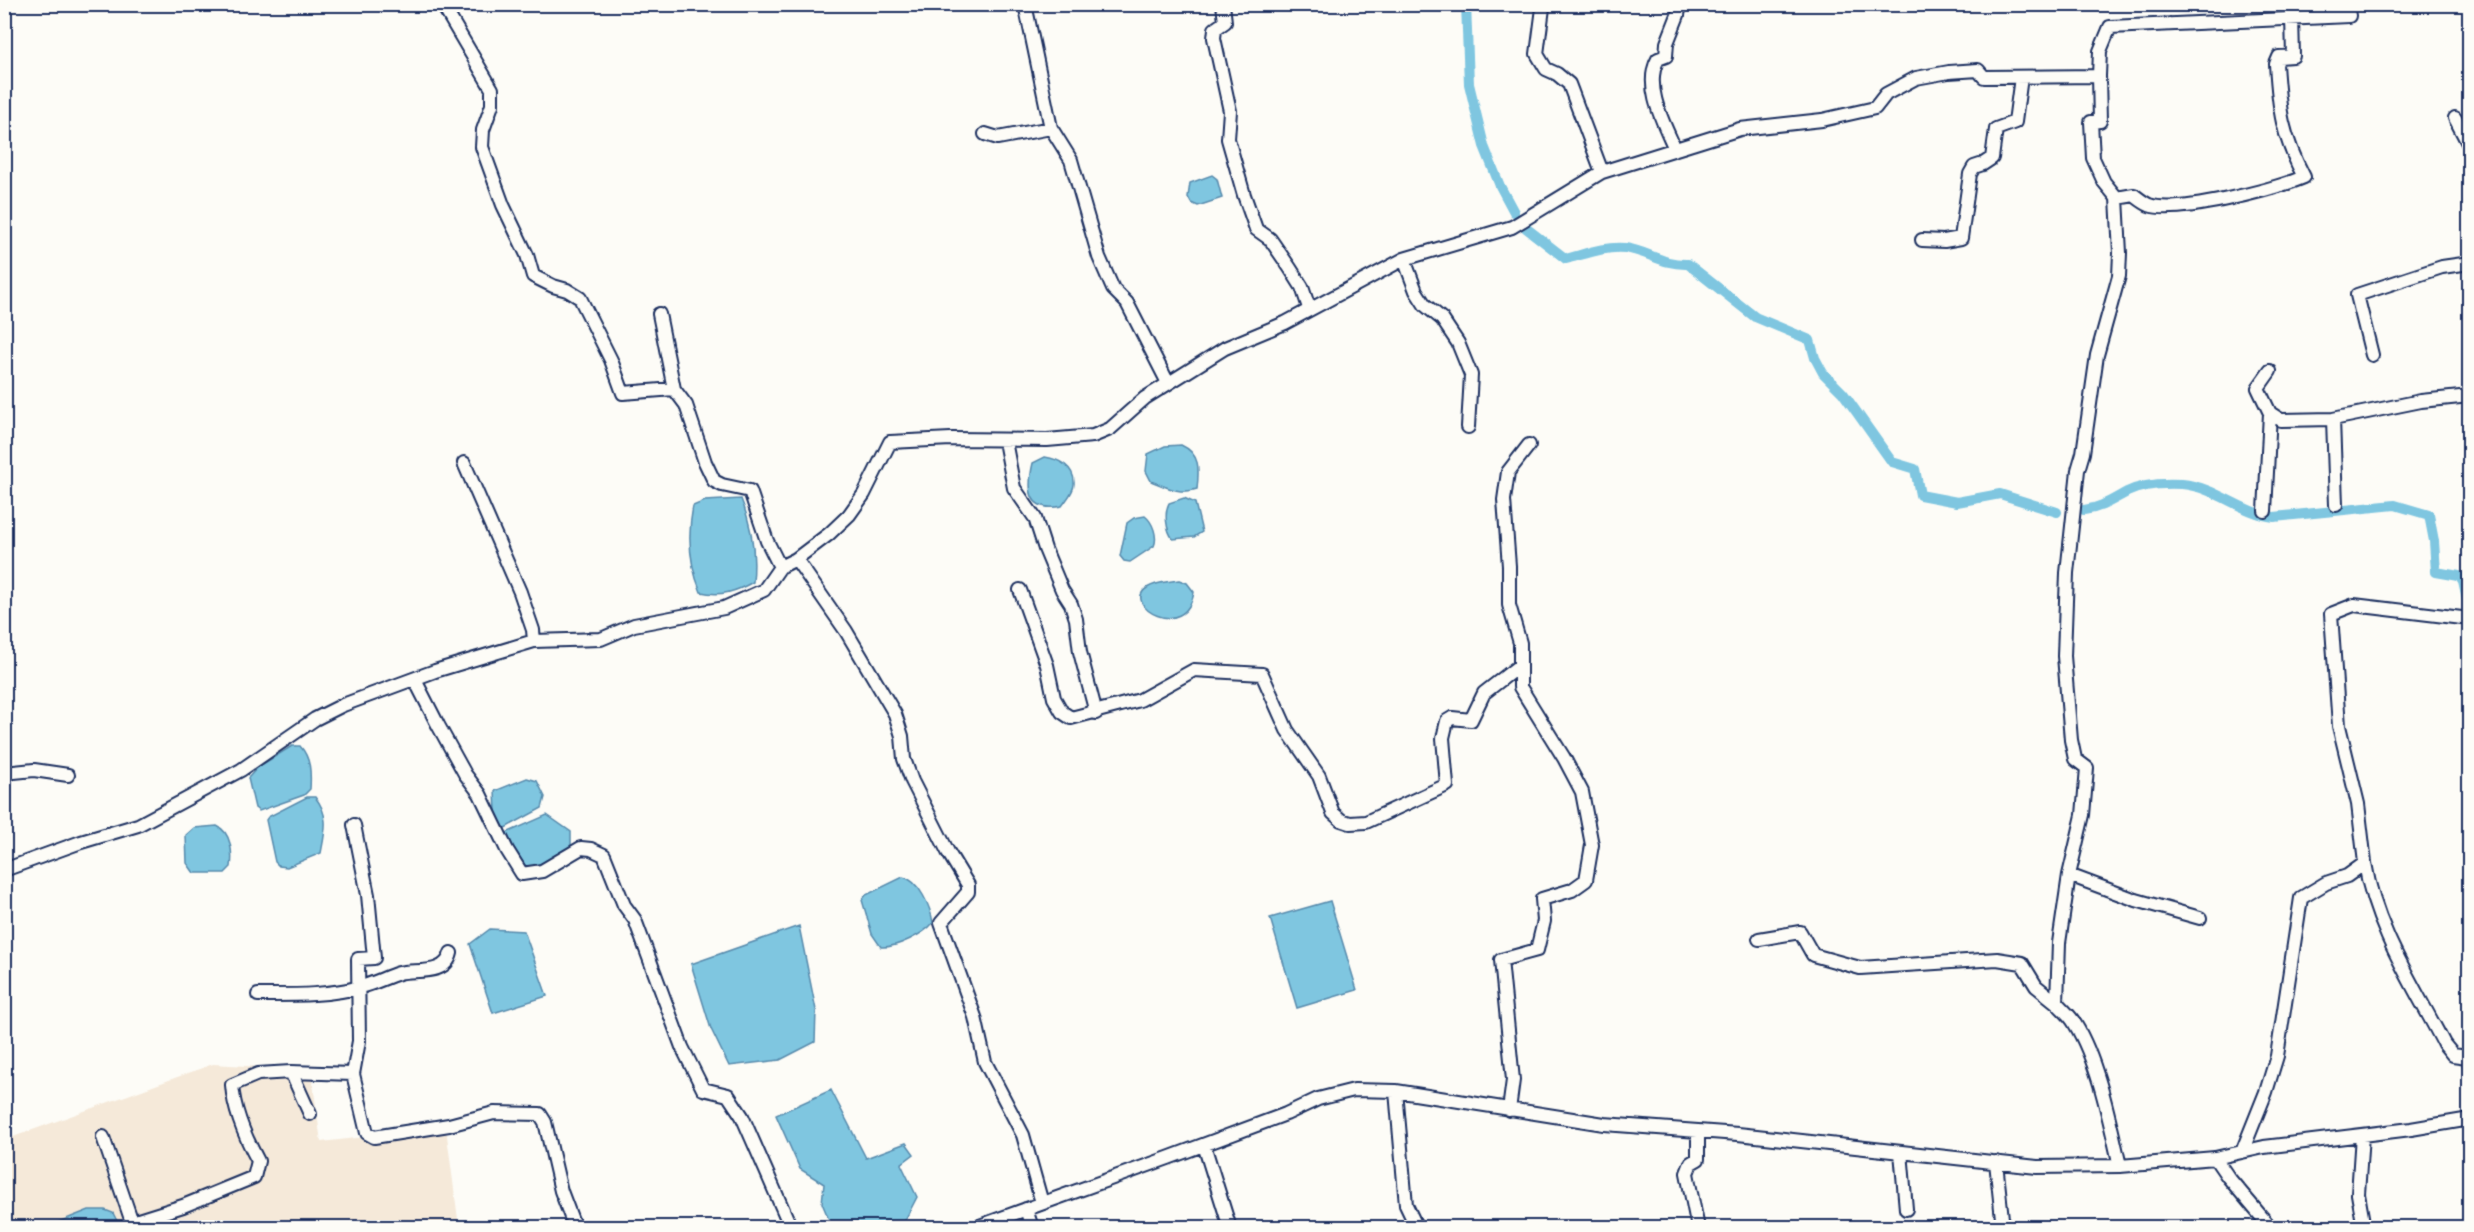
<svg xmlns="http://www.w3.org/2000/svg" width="2474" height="1232" viewBox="0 0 2474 1232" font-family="'Playpen Sans',sans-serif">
<rect width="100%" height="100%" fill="#fdfcf7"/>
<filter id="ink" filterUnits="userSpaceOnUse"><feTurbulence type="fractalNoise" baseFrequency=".0167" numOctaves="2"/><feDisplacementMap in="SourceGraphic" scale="12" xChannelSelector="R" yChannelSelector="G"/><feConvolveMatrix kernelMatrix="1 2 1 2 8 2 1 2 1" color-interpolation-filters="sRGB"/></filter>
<g filter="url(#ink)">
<path fill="#f5e9d9" d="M213,1064L311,1070L321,1142L446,1128L459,1227L5,1228V1140Z"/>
<path fill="#7fc6e0" stroke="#578aac" stroke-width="1.5" d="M1212,175L1217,179L1222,198L1198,206L1191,203L1188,197L1190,183Z
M1181,445C1201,454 1199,470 1197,489C1181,495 1166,487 1151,481L1146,471L1148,454L1165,446Z
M1045,457C1059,459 1075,467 1074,484C1074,492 1066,500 1062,506C1027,513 1027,489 1033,463Z
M1184,498L1195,503L1202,532L1194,537L1173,539C1166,530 1164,513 1169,503Z
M741,499C752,526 756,552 753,582C737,591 721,597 701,592C689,564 687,537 693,506L705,501Z
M1145,516C1153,522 1158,537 1154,546L1130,562L1124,561L1120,556L1127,523L1134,518Z
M1179,580L1187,583L1194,592C1185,643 1121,605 1147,588C1156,582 1169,582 1179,580Z
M292,746H300C311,758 311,773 310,789L304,795L259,811L255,808L248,778L258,767Z
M527,778L537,781L545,797L542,808L505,828C494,818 496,805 495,791Z
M307,797H315C330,815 325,832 321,853L287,867L279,866L275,862L266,820L268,817Z
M547,815L571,832V849L550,864L526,867L504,834Z
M217,826C231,832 233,853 231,867L225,873H194L187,863L186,835L194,828Z
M903,877C919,880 931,908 933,923C924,934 896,948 881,947L872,934L862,900L866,895Z
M1330,901L1357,990L1297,1008L1270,918Z
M799,926L816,1010L815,1042L780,1060L729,1066L711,1029L691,964Z
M490,929L524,931L547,996L493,1013L470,944Z
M831,1090L866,1158L906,1143L914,1154L901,1164L917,1197L903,1224L895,1227H832L822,1203L824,1184L800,1169L776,1115Z
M89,1210H105L113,1213L120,1227H46Z"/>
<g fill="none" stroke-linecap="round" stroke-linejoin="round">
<path stroke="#7fc6e0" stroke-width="10" d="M1466,4L1469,84L1484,146L1500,186L1514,212
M1526,228L1566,259C1585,254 1605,246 1625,248C1648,251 1661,265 1688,264L1755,317L1810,340L1815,358L1823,373L1843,393L1892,462L1915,469L1920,495L1957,502L2000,494L2057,512
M2084,510C2101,508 2112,500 2127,492C2143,484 2164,483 2182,484C2216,487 2241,513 2274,517L2395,505L2429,515L2434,541L2436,572L2459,576L2463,582L2470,613"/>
<defs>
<path id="minor" d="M442,4L492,89V105L483,130L482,147L503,205L527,255L533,276L553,286L567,290L580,298L611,360L623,393L674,389
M1025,4L1051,128
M1223,4L1225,22L1215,29L1214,38L1230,111L1228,139L1244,195L1256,229L1270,239L1290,268L1302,287L1309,308
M1541,4L1543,8L1537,54L1546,69L1557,74L1569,84L1602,172
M2099,76L2100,121L2091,122L2093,158L2104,182L2117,198L2120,253L2119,276L2097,355L2083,453L2078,470L2067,573L2064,656L2071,740L2075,759L2087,768L2083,815L2069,875L2059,943L2057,1003C2063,1010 2071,1016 2075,1024C2098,1061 2110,1123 2120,1166
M2455,118L2470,147
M985,134L998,138L1051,128L1071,160L1099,257L1113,289L1127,303L1168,383
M1675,149C1664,124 1643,86 1658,59L1666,56L1667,43L1678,15L1680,4
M2117,198L2134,195C2138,198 2144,203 2149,205C2177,215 2275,189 2304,177C2282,135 2279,110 2276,64L2279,57L2293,56L2292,17
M1922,240L1944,241L1961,238L1970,174L1974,167L1983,164L1992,158L1996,129L2015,122L2021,77
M1404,259L1416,291L1425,305L1442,319L1458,343L1471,375L1468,427
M659,314L674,389L686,405L705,462L714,481L722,485L750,491L767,541L780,567
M2372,355L2357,295L2442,267L2470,263
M2270,371L2258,388L2270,413L2281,420L2333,419L2421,401L2470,396
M2333,419L2336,505
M1005,441L1014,488L1035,518L1045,549L1062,590L1071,604L1076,619L1080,652L1096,713
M2265,511L2270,413
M796,559L846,631L895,714L902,736L904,759L912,781L948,852L968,885V892L941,923L975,1017L985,1062L1023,1135L1042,1203
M1020,590L1047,665L1054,698L1062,712L1071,718L1140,700L1194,670L1262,674L1287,730L1319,776L1333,813L1341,820L1350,823L1366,822L1447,785L1443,738L1447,721L1452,718L1471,720L1484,693L1520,665
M534,641L601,639L634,625L724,608L764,590L780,567L796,559L829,534L849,515L864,494L890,442L951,439L1047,440L1093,436L1110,429L1145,398L1225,348L1285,323L1404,259L1512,227L1602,172L1740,129L1822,120L1875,108L1886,94L1916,78L1949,72L1978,70L1984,77L2099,76L2100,51L2110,27L2349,16L2347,4
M415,680L438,725L465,774L480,794L507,850L522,874L542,871L581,848L591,849L604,855L624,905L635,920L682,1047L703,1089L728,1095L742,1116L791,1228
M4,773L34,770L68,775
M354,825L368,895L374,958L358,959L359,1041L353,1074L367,1133L374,1137L449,1125L494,1113L540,1114L545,1122L561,1191L575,1228
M2365,863C2375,928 2414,986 2444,1044L2453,1055L2467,1057L2470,1064
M4,870L81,842L138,825L241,770L315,719L343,705L435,671L534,641L533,630L520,592L464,463
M2069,875L2136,900L2200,918
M1759,939L1800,932L1813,955L1860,968L1997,959L2022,963L2036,986L2057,1003
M258,995C291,995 328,996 360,987C373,984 386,977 399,973C415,969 446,976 451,953
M291,1072L353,1074
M1396,1091L1406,1205L1417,1228
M1509,1110L1513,1080L1501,960L1537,950L1544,921L1542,899L1572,890L1586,880L1592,845L1582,792L1564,758L1520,687V643L1509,605V566L1504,500L1508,472L1529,445
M1698,1131V1159L1691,1163L1687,1173L1698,1228
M2362,1135L2358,1194L2364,1228
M103,1137L134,1228
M1204,1145L1230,1228
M1901,1152L1906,1209
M2242,1152L2266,1092L2277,1056L2301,898L2326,883L2347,876L2365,863L2358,804L2339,726L2331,614L2354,605L2470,619
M2215,1158L2228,1177L2271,1228
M1996,1162L2003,1228
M1026,1209L1032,1228
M132,1222L183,1206L254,1177L258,1161C245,1137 234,1112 232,1085L258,1074L291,1072L310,1114
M974,1228L1168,1158L1286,1114L1318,1099L1354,1090L1396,1091L1604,1124L1738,1134L2037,1167L2120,1166L2215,1158L2264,1147L2411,1129L2470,1119"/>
</defs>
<use href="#minor" stroke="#1b2f5e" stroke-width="16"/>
<use href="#minor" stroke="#fdfcf7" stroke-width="12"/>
</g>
</g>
<rect width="2474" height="1232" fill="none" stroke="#fdfcf7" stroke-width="24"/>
<rect x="12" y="12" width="2450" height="1208" fill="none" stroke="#1b2f5e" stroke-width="2" filter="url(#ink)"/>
</svg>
